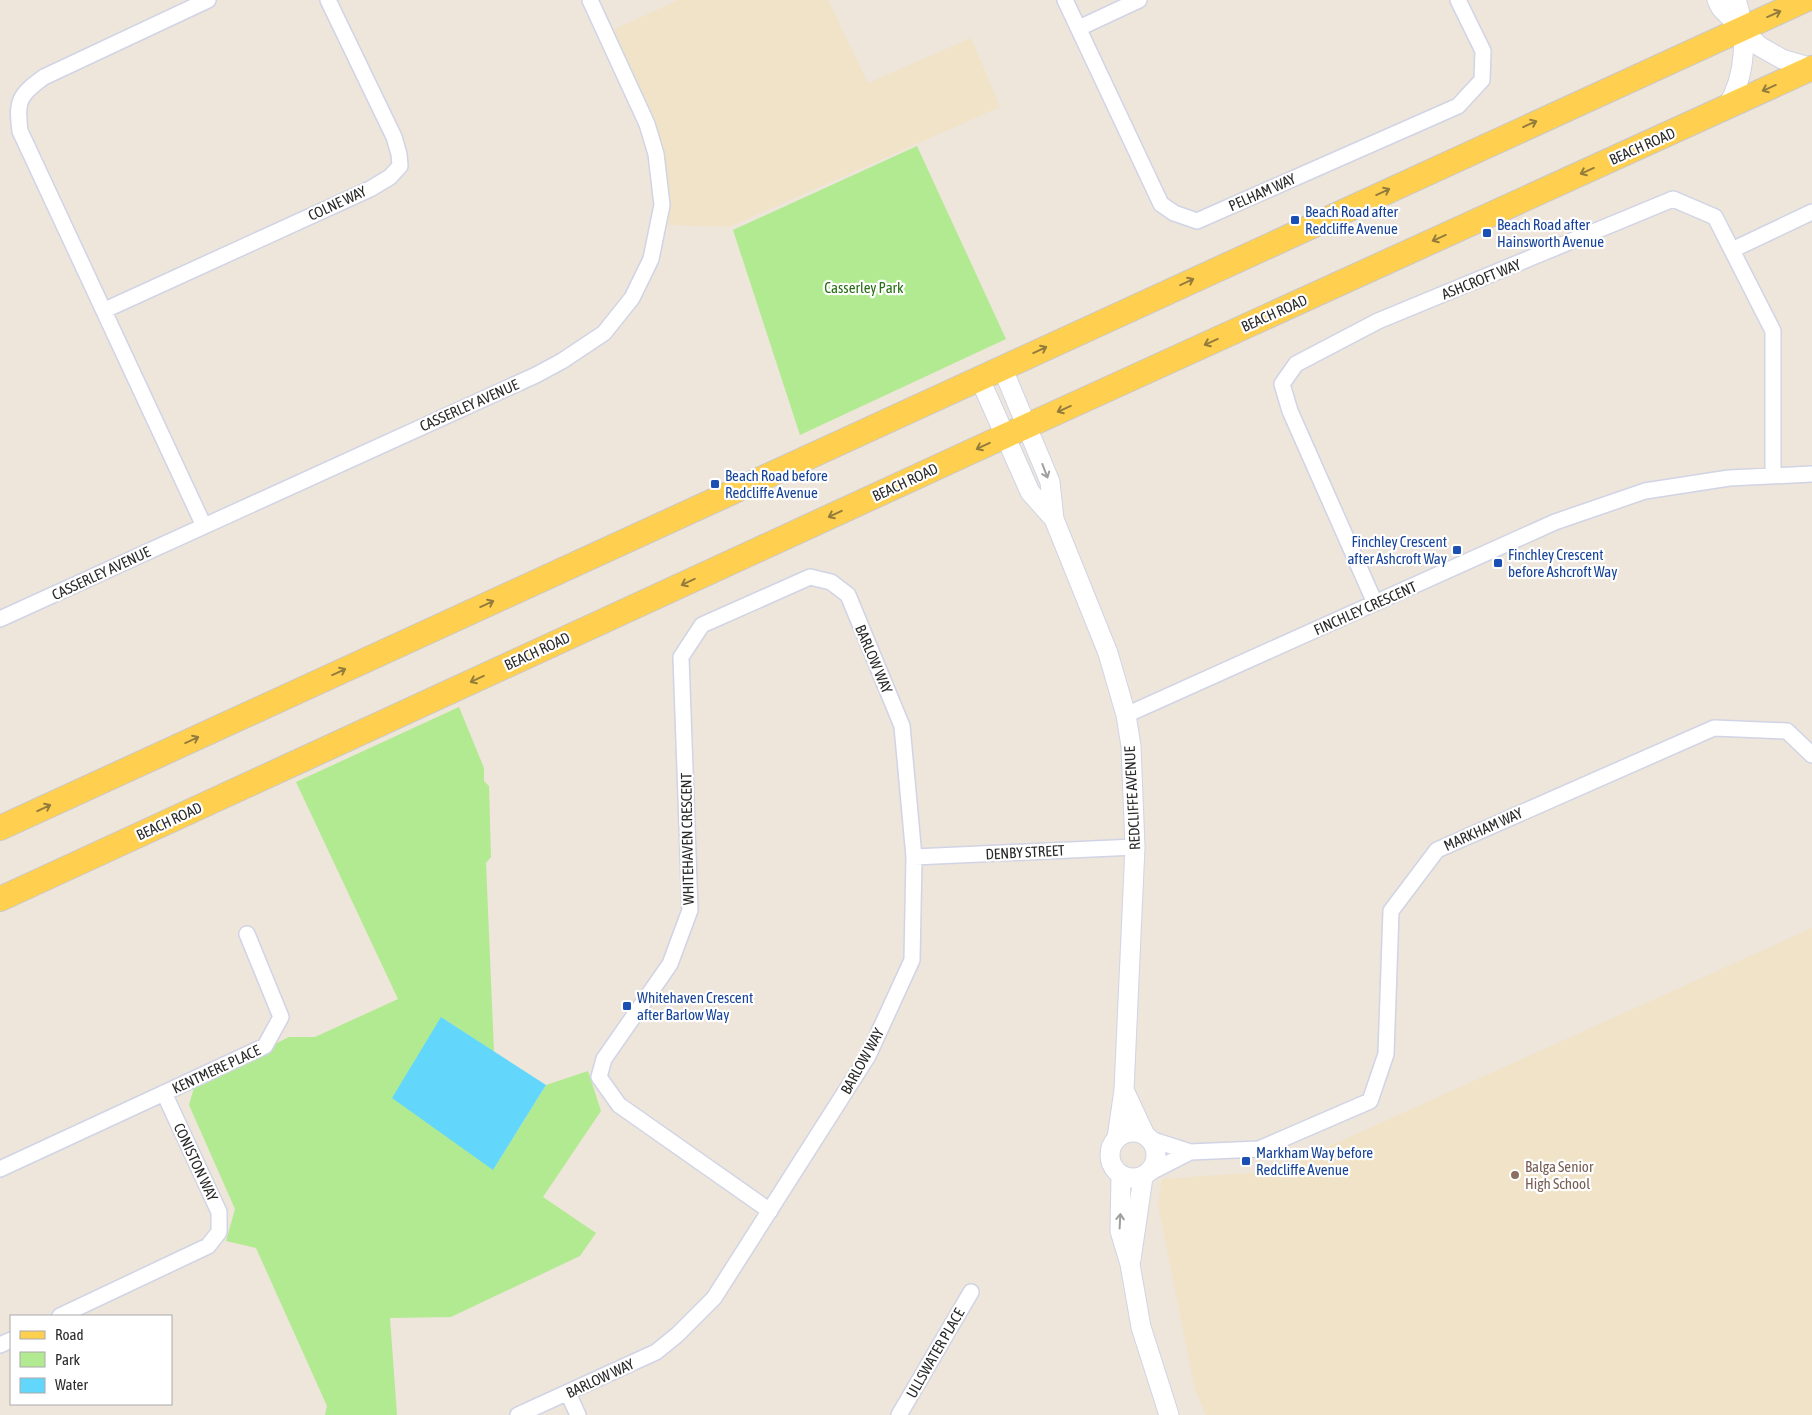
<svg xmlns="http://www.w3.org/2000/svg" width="1812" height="1415" viewBox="0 0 1812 1415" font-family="'Asap Condensed',sans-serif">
<rect width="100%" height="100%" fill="#eee5db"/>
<path fill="#f1e3c8" d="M678,0H828L868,83L971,38L1000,107L729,227L668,225L669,204L611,31Z
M1812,928V1415H1206L1195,1390L1158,1206L1162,1179L1274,1171Z"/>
<path fill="#b2ea91" d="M917,146L1006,339L800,435L733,230Z
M459,707L484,768V781L489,786L491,857L486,863L494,1052L441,1017L493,1170L546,1085L588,1071L601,1111L543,1197L596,1233L580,1256L451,1317L390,1318L397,1415H325L327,1406L256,1248L226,1241L235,1209L189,1105L195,1084L289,1037H315L398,999L296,782Z"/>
<path fill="#63d7fb" d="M441,1017L546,1085L493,1170L392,1098Z"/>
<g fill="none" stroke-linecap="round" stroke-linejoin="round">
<defs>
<path id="minor" d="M1065,0L1161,204L1174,213L1197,221L1458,106L1482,80L1483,51L1458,0
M1079,28L1139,0
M1732,250L1812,212
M105,310L370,189L390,177L400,166L399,154L394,137L328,0
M204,526L20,131C16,101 19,95 44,77L208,0
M1375,603L1290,411L1282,384L1296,364L1378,321L1673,199L1715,217L1773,331V476
M0,619L536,375L562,361L604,333L632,298L651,259L662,205L656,154L647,124L590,0
M1126,715L1555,522L1645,491L1729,478L1812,474
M914,857L1135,847
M164,1093L265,1046L281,1017L247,934
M1150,1139L1190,1152L1259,1149L1370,1101L1386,1054L1391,911L1437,850L1714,728L1787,731L1812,755
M0,1169L164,1093L219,1212V1232L208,1246L60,1316
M1149,1173L1190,1152
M0,1345L11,1340
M568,1393L578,1415
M518,1415L656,1352L677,1335L714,1298L868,1056L912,960L914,857L902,726L848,595L831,582L810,577L702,625L681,657L690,910L670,964L604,1059L599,1077L619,1105L770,1211
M899,1415L971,1292"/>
<path id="tertiary" d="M1717,0L1721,8L1759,46L1782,59L1812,68
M1727,107C1746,76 1748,34 1736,0
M1002,367L1050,482L1054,519L1108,653L1126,715L1131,746L1135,847L1124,1090L1117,1138
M979,377L1030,492L1054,519
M1124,1090L1145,1135
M1110 1155a23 23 0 1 1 46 0a23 23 0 1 1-46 0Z
M1121,1176L1120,1231L1130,1264L1141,1327L1169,1415
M1131,1260L1143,1177"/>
<path id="primary" d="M0,828L1805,0
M0,899L1005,436L1812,68"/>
</defs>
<use href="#minor" stroke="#d0d4e5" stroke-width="18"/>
<use href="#tertiary" stroke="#d0d4e5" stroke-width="21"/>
<use href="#primary" stroke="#c8c8c8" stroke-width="26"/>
<use href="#minor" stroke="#fff" stroke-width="15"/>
<use href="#tertiary" stroke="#fff" stroke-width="19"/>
<use href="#primary" stroke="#ffd04f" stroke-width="24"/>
</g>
<defs><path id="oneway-shaft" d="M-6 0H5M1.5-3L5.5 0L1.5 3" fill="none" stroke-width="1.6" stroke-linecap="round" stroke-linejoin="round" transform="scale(1.25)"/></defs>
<g stroke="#947d3c">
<use href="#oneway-shaft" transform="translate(1774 14) rotate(-24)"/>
<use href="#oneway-shaft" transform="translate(1769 88) rotate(156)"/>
<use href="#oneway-shaft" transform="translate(1530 124) rotate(-24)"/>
<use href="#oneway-shaft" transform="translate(1587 171) rotate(156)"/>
<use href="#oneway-shaft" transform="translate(1383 192) rotate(-25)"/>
<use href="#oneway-shaft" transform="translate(1439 238) rotate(156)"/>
<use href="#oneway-shaft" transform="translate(1187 282) rotate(-25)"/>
<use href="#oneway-shaft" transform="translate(1211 342) rotate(156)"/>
<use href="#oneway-shaft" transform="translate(1040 350) rotate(-25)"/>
<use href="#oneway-shaft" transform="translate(1064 409) rotate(156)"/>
<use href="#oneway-shaft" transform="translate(983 446) rotate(155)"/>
<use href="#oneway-shaft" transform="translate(835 514) rotate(155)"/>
<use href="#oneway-shaft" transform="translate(688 582) rotate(155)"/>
<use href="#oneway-shaft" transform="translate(487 604) rotate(-25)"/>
<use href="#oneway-shaft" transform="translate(339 672) rotate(-25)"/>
<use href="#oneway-shaft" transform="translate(477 679) rotate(155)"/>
<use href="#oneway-shaft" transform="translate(192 740) rotate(-25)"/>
<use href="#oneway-shaft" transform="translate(44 808) rotate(-25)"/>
</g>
<g stroke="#9f9f9f">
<use href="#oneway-shaft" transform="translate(1045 471) rotate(69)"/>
<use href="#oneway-shaft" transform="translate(1120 1221) rotate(-87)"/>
</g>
<g fill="#1a4fb4" stroke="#fff" stroke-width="2">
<rect x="1290" y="215" width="10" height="10" rx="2.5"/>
<rect x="1482" y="228" width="10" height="10" rx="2.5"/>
<rect x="710" y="479" width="10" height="10" rx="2.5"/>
<rect x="1452" y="545" width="10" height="10" rx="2.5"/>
<rect x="1493" y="558" width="10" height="10" rx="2.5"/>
<rect x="622" y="1001" width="10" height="10" rx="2.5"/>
<rect x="1241" y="1156" width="10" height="10" rx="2.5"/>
</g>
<circle fill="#8d6e63" stroke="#fff" stroke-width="2" cx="1515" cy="1175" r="5"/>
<g text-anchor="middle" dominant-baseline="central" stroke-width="4.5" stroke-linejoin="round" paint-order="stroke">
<g font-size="15" fill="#2a2a2a" stroke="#fff">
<text transform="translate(1642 146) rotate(-24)">BEACH ROAD</text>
<text transform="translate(1262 192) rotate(-24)">PELHAM WAY</text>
<text transform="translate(337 203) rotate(-25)">COLNE WAY</text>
<text transform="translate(1481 279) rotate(-22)">ASHCROFT WAY</text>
<text transform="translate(1274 313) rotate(-24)">BEACH ROAD</text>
<text transform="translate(469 405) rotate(-24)">CASSERLEY AVENUE</text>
<text transform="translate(905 482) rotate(-25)">BEACH ROAD</text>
<text transform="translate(101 573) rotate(-25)">CASSERLEY AVENUE</text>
<text transform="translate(1365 608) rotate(-24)">FINCHLEY CRESCENT</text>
<text transform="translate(537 651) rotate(-25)">BEACH ROAD</text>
<text transform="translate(874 659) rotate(67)">BARLOW WAY</text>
<text transform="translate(1132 798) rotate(-93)">REDCLIFFE AVENUE</text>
<text transform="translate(169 821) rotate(-25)">BEACH ROAD</text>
<text transform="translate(1483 829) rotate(-24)">MARKHAM WAY</text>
<text transform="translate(687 839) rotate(-91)">WHITEHAVEN CRESCENT</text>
<text transform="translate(1025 852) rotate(-3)">DENBY STREET</text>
<text transform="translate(862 1061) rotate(-61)">BARLOW WAY</text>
<text transform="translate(216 1069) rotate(-25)">KENTMERE PLACE</text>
<text transform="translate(196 1162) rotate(65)">CONISTON WAY</text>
<text transform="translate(935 1353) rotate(-60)">ULLSWATER PLACE</text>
<text transform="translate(600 1378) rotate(-25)">BARLOW WAY</text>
</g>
<g font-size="15" fill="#164399" stroke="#fff" text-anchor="start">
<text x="1305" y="211">Beach Road after<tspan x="1305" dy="17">Redcliffe Avenue</tspan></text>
<text x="1497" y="224">Beach Road after<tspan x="1497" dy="17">Hainsworth Avenue</tspan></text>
<text x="725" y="475">Beach Road before<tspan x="725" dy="17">Redcliffe Avenue</tspan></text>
<text x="1447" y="541" text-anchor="end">Finchley Crescent<tspan x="1447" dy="17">after Ashcroft Way</tspan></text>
<text x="1508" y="554">Finchley Crescent<tspan x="1508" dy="17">before Ashcroft Way</tspan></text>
<text x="637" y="997">Whitehaven Crescent<tspan x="637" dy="17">after Barlow Way</tspan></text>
<text x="1256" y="1152">Markham Way before<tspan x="1256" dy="17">Redcliffe Avenue</tspan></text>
</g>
<g font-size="15" fill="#296f13" stroke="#fff">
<text x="864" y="287">Casserley Park</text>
</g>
<g font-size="15" fill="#785e54" stroke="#fff" text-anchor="start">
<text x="1525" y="1166">Balga Senior<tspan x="1525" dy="17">High School</tspan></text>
</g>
</g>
<rect x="10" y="1315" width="162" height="90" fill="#ffffff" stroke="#aaaaaa"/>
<rect x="20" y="1331" width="25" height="8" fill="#ffd04f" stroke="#aaaaaa"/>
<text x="55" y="1340" font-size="15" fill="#2a2a2a">Road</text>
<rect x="20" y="1352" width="25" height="15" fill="#b2ea91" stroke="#aaaaaa"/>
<text x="55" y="1365" font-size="15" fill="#2a2a2a">Park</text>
<rect x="20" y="1378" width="25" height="15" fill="#63d7fb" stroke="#aaaaaa"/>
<text x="55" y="1390" font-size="15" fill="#2a2a2a">Water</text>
</svg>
